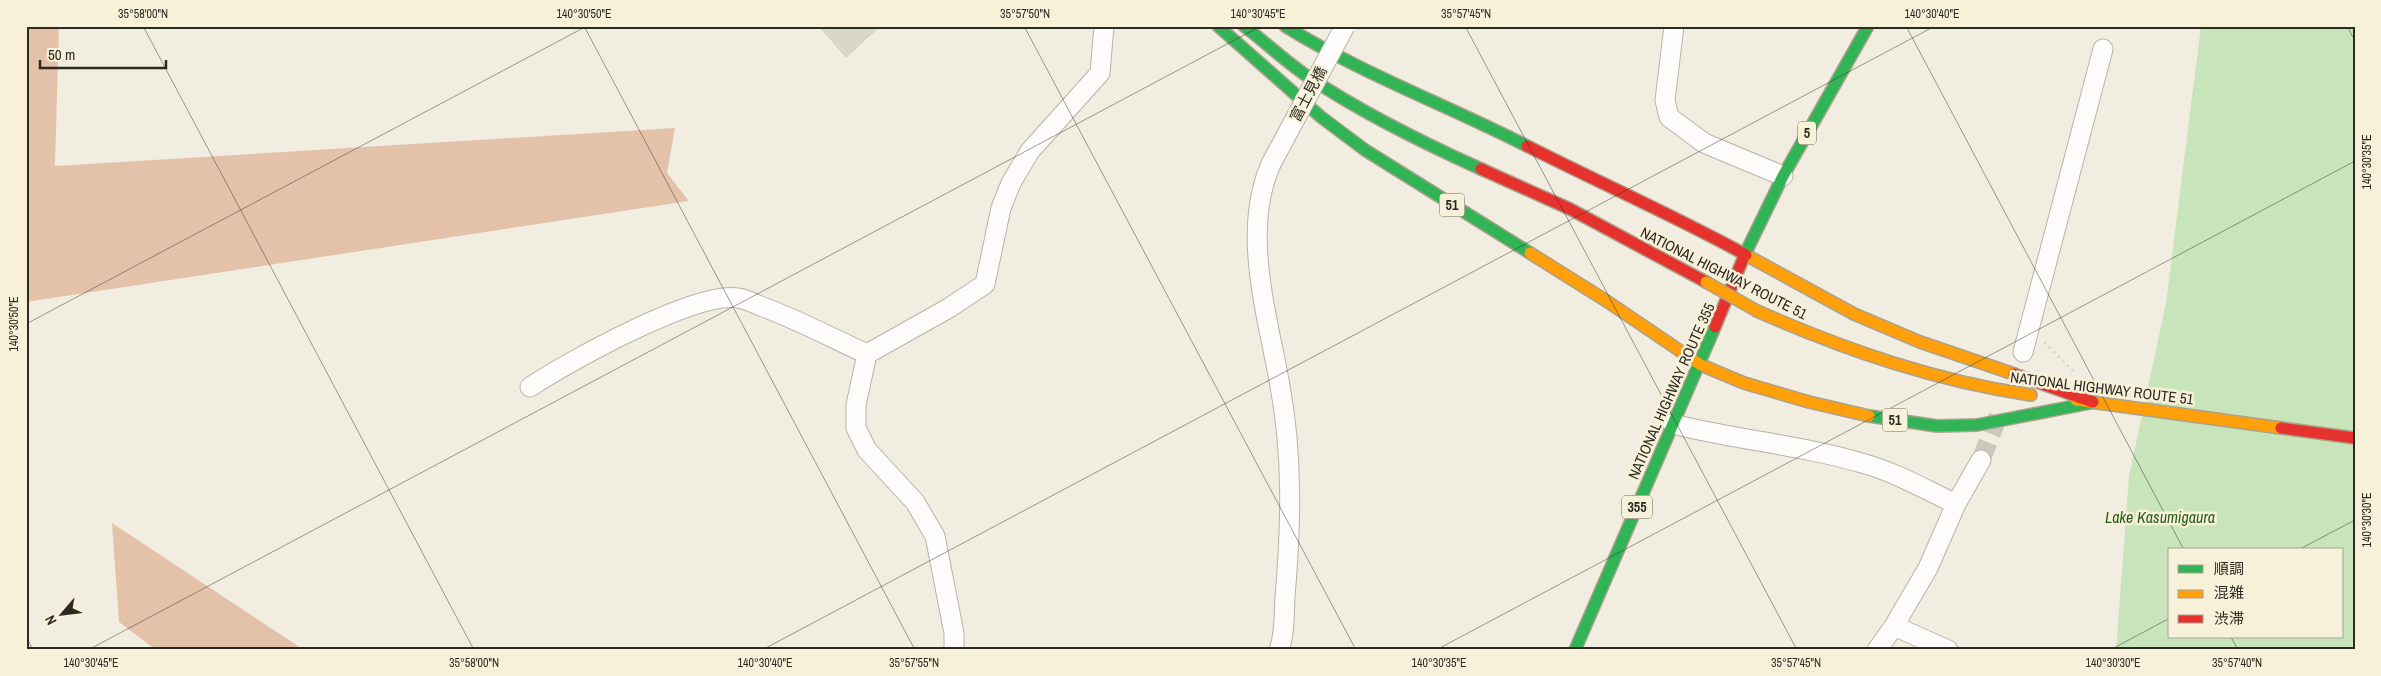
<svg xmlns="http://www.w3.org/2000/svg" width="2381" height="676" viewBox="0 0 2381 676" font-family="'Archivo Narrow','Noto Sans JP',sans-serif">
<rect width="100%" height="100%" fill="#f1eee1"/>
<path fill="#e4c2aa" d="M26,26H59L55,166L675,128L667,173L689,201L26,302Z
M112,523L304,650H156L119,622Z"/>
<path fill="#c8e4bb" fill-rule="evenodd" d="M2201,26H2355V650H2116L2129,476L2166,303ZM2170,550H2342V637H2170Z"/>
<path fill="#d8d8c7" stroke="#cecec3" d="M819,26H880L846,57Z"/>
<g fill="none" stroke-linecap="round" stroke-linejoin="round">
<path stroke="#cac7bb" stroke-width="19" stroke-dasharray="19 9" stroke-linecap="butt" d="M1981,460L1999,414"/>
<defs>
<path id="street" d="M1674,26L1665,100L1669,117L1704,143L1783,176
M1272,162C1240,230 1268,316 1280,386C1293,456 1291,527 1285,597C1284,614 1285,634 1279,650
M2023,352L2103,49
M530,387C568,362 695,291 738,298C746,299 755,304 763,307C798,320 832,338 867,354
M1673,424C1736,440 1802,445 1865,464C1897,473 1926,490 1956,504
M1894,626L1928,568L1956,504L1981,460
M954,650V633L935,536L915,502L867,450L856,428V405L867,354L949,308L985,284L1001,208L1011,183L1030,151L1100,73L1104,26
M1877,650L1894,626L1948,650"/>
<path id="fast" d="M1218,26L1321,117L1365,150L1530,253
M1244,26C1265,42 1285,61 1307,76C1362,113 1421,142 1481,169
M1285,26C1362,74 1447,105 1527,146
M1745,254L1783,176L1868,26
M1869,416L1937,426L1977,425L2095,402
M1575,650L1715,327"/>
<path id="slow" d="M1530,253L1605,300L1701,365L1744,383L1809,402L1869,416
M1746,255L1854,314L1920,342L2014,374
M1757,311C1846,350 1935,381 2031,395
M2076,400L2281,428"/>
<path id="jam" d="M1527,146C1600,183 1675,216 1746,255
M1481,169L1570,209L1706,282
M1715,327L1745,254
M2014,374L2093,402
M2281,428L2355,438"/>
</defs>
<use href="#street" stroke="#b6b4a9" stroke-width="21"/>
<use href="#fast" stroke="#aca18c" stroke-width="14"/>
<use href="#slow" stroke="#aca18c" stroke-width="14"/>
<use href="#jam" stroke="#aca18c" stroke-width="14"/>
<path stroke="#d9d8d4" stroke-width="3" stroke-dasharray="2.5 4" stroke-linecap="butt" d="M2044,342L2075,373"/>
<use href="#street" stroke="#fdfcfa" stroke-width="19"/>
<use href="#fast" stroke="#30b455" stroke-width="11"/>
<use href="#slow" stroke="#ff9f0a" stroke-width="11"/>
<use href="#jam" stroke="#e5322d" stroke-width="11"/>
<defs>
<path id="street-bridge" d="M1272,162L1345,26"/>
<path id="slow-bridge" d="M1706,282L1757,311"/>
</defs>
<use href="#street-bridge" stroke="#b6b4a9" stroke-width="21" stroke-linecap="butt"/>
<use href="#slow-bridge" stroke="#aca18c" stroke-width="14" stroke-linecap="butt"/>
<use href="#street-bridge" stroke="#fdfcfa" stroke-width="19"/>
<use href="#slow-bridge" stroke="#ff9f0a" stroke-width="11"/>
</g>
<path fill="none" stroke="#2c2a21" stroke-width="1" stroke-opacity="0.45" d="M143,26L474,650M584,26L915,650M1024,26L1356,650M1465,26L1797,650M1906,26L2184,550M2347,26L2355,41M26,324L587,26M2298,550L2355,520M26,636L33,650M2231,637L2238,650M88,650L1261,26M762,650L1935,26M1436,650L2355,161M2110,650L2170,618"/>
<g text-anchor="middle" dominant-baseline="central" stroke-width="5" stroke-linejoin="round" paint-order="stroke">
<g fill="#f8f1da" stroke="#696658" stroke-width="1">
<rect x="1798" y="121.5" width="18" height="23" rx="4"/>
<rect x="1439.5" y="193.5" width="25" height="23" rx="4"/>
<rect x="1882.5" y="408.5" width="25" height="23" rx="4"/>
<rect x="1622" y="495.5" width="30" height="23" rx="4"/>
</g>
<g font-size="14" font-weight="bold" fill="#2c2a21">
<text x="1807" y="133">5</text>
<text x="1452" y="205">51</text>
<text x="1895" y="420">51</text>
<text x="1637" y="507">355</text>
</g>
<g font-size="15" fill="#2c2a21" stroke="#f8f1da">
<text transform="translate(1308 94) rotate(-62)">富士見橋</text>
<text transform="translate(1724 273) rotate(27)">NATIONAL HIGHWAY ROUTE 51</text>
<text transform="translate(2102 388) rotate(7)">NATIONAL HIGHWAY ROUTE 51</text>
<text transform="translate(1671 391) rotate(-66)">NATIONAL HIGHWAY ROUTE 355</text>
</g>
<g font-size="16" font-style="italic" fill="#275b16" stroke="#f8f1da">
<text x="2160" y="517">Lake Kasumigaura</text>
</g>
</g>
<rect width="2381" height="676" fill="none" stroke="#f8f1da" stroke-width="55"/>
<rect x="2168" y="548" width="175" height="90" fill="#f8f1da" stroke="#a6a190"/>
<rect x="2178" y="565" width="25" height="8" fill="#30b455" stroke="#a6a190"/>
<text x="2214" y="574" font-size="15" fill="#2c2a21">順調</text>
<rect x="2178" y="590" width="25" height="8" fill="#ff9f0a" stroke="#a6a190"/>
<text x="2214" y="598" font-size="15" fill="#2c2a21">混雑</text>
<rect x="2178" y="615" width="25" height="8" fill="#e5322d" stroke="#a6a190"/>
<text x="2214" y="624" font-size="15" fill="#2c2a21">渋滞</text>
<g transform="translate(62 614) rotate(242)" stroke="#f8f1da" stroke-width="4" paint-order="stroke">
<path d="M0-4L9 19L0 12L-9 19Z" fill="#2c2a21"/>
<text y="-8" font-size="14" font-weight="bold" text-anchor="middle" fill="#2c2a21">N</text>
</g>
<path d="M40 60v8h126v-8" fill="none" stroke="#2c2a21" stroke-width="2.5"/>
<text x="48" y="60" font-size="15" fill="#2c2a21" stroke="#f8f1da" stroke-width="4" paint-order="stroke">50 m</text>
<rect x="28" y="28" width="2326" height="620" fill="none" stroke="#2c2a21" stroke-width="2"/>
<g font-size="12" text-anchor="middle" fill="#2c2a21">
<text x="143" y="18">35°58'00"N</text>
<text x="584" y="18">140°30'50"E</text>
<text x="1025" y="18">35°57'50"N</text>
<text x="1258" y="18">140°30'45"E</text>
<text x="1466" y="18">35°57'45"N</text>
<text x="1932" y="18">140°30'40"E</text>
<text transform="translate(2367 162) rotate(-90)" y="4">140°30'35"E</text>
<text transform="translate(14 324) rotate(-90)" y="4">140°30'50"E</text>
<text transform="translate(2367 520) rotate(-90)" y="4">140°30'30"E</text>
<text x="91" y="667">140°30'45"E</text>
<text x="474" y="667">35°58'00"N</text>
<text x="765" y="667">140°30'40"E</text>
<text x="914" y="667">35°57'55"N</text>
<text x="1439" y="667">140°30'35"E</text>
<text x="1796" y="667">35°57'45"N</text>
<text x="2113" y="667">140°30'30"E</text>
<text x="2237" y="667">35°57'40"N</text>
</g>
</svg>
